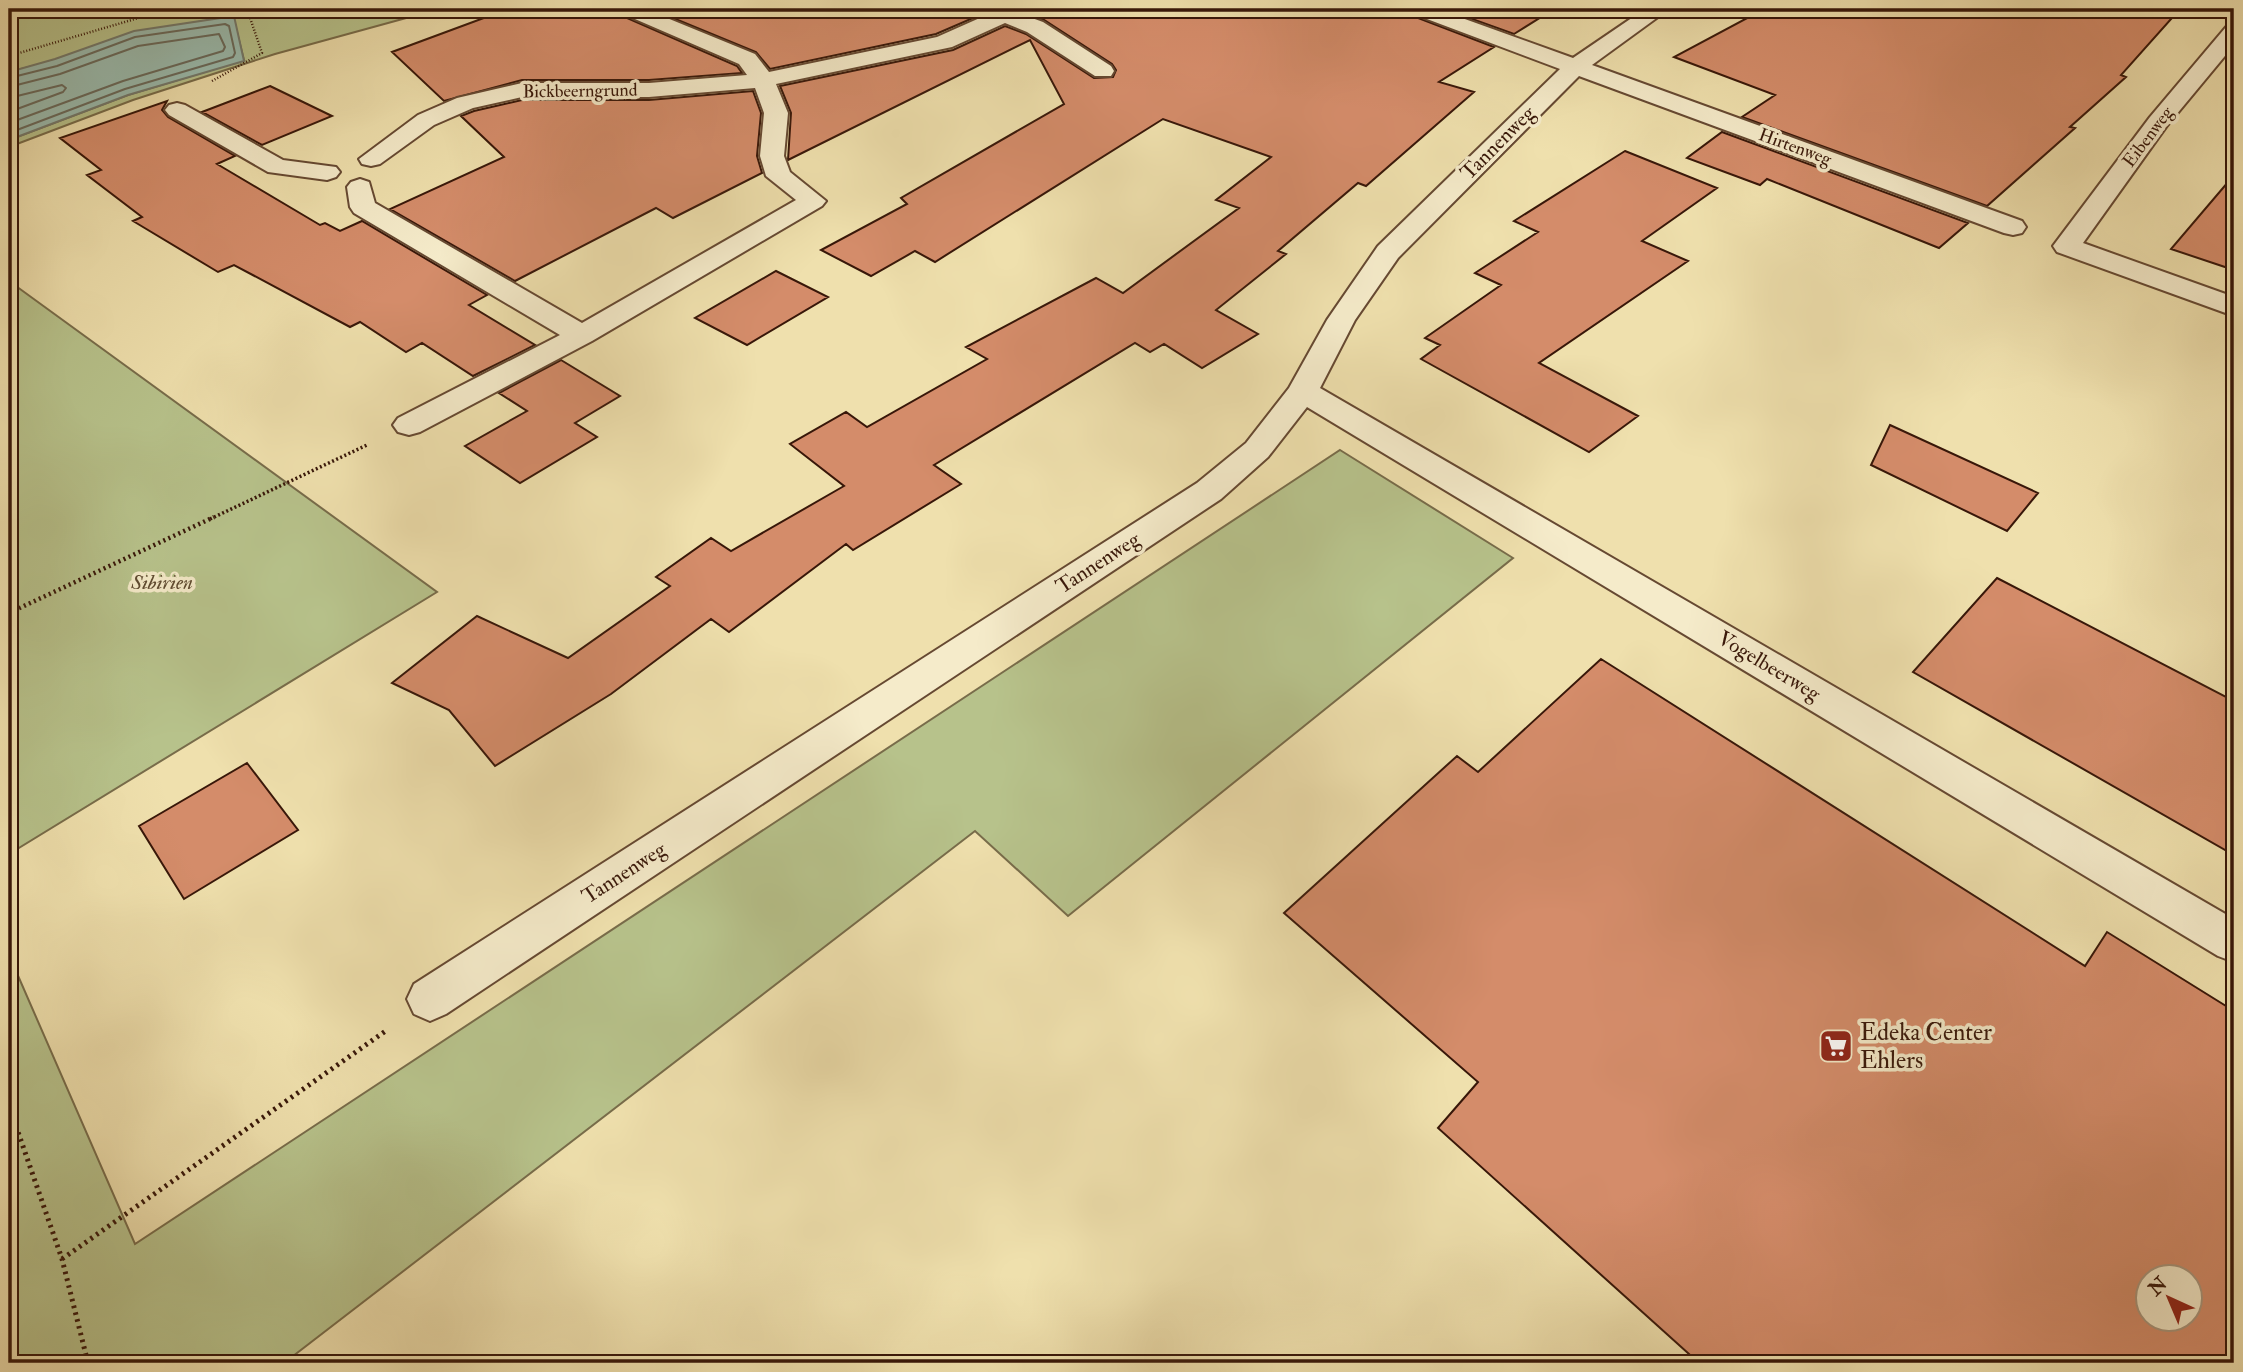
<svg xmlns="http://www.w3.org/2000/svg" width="2243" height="1372" viewBox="0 0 2243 1372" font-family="'IM FELL Double Pica',serif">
<rect width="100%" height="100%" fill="#efe0ad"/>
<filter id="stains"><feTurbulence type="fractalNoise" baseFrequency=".00286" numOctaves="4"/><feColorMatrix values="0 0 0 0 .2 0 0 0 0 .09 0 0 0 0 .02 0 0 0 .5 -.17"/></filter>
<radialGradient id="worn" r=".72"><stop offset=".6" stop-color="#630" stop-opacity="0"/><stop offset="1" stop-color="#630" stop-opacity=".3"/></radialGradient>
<path fill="#b7c28b" stroke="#786c4a" stroke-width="2" d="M9,9H439L275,54L133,100L9,147V140L128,95L244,60L233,16L9,72Z
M9,281L437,592L9,854Z
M1340,450L1513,558L1068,916L975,831L284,1363H9V955L135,1244Z"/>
<path fill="#9abcaf" stroke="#737a6d" stroke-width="2" d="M234,16L244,61L128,95L9,140V72L55,59L134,31Z"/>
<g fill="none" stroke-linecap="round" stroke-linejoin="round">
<path stroke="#696a5c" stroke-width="2" d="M9,78L57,66L135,37L225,24L229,26L235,53L233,57L125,89L9,133
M9,87L60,74L138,46L219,34L225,47L223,51L123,81L9,123
M9,98L62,85L66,88L63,92L9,112"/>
</g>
<path fill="#d48c6a" stroke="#381709" stroke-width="2" fill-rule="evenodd" d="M508,9H615L620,15L737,66L742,73L649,80H522L444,101L392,52Z
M651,9H994L936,34L770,69L756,52Z
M1027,9H1405L1410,15L1494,47L1439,82L1474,92L1366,186L1358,183L1278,251L1286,254L1216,310L1258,334L1202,368L1164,344L1150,352L1135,343L934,465L961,484L853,550L846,544L729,632L711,619L611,694L495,766L449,710L392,683L477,616L568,658L670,586L656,577L711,538L731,551L844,486L790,444L846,412L867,427L987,359L966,347L1096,278L1123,293L1239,208L1216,200L1271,157L1163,119L935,262L915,251L871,276L821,250L907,204L901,198L1064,104L1030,40L788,160L791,113L780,86L953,50L1005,26L1026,34L1094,78L1113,77L1116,70L1112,64L1044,20L1025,13Z
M1444,9H1554L1514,34Z
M1764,9H2180L2121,75L2126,77L2070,127L2075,128L1987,206L1742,117L1775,95L1674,57Z
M270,86L332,116L262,145L202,112Z
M753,91L761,113L757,156L762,173L673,218L656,208L515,281L390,209L504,157L461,116L474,111L522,100H649Z
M167,101L162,110L168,117L235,156L217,164L320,225L325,223L340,231L362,221L487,295L469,305L535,345L473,376L422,343L406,352L360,322L350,327L234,265L218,272L133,221L142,217L87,175L101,170L60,138Z
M1722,132L1968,223L1939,248L1767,179L1760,185L1687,158Z
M1625,151L1717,188L1642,241L1688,261L1539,363L1638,416L1589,452L1421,359L1440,345L1425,338L1501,285L1475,273L1538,232L1514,221Z
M2234,175V270L2171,249Z
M776,271L828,297L747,345L695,318Z
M561,360L620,396L575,423L597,437L520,483L465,446L527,411L499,393Z
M1890,425L2038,493L2007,531L1871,465Z
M1997,578L2234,701V855L1913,672Z
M1601,659L2085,966L2107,932L2234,1011V1363H1699L1438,1128L1478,1082L1284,913L1457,756L1478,772ZM2148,1278H2190V1320H2148Z
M247,763L298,830L184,899L139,826Z"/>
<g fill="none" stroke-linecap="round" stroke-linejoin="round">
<defs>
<path id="street" d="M618,9H645L755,54L769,72L937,37L1000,9H1024L1021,14L1043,22L1111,66L1114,71L1111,76H1095L1027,32L1005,23L952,47L776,84L788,113L784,156L790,172L826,201L822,206L592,341L420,432L409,435L398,432L393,425L398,418L560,335L354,213L350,207L347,187L351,182L360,179L369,182L375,203L582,323L796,200L766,176L760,156L764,113L755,88L649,97H522L473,108L434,125L380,164L371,166L362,164L359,159L418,115L457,98L522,83H649L747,75L739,64L621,13Z
M1408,9H1437L1573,58L1645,9H1669L1592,65L2022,221L2026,227L2022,233L2013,235L2004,233L1579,76L1398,258L1355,320L1320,388L2234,919V962L2218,956L1307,407L1268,457L1221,499L446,1014L430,1021L414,1014L407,999L414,984L1197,483L1246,443L1289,388L1327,320L1378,246L1560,69L1411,13Z
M2234,26V45L2166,127L2083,243L2234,297V316L2057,252L2053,246L2150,117L2226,27Z
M177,103L185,105L283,160L336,167L340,172L336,177L327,180L268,172L169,115L165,110L169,105Z"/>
</defs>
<use href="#street" stroke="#664932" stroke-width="4"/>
<path stroke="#381709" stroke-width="2.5" stroke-dasharray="1 2" stroke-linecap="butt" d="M9,56L169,9
M212,81L262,53L247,9"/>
<path stroke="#381709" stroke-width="3.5" stroke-dasharray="2 2.5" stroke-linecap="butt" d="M210,519L367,445"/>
<path stroke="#381709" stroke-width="4.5" stroke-dasharray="2 3.5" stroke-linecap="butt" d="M9,613L214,517"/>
<path stroke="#381709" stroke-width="5" stroke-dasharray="2.5 4.5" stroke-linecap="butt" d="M9,1106L62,1259L88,1363
M62,1259L387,1030"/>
<use href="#street" fill="#f5ebca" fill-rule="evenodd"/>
</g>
<defs>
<symbol id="supermarket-square" viewBox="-11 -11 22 22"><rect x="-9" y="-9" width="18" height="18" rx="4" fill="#8f2418" stroke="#f5ebca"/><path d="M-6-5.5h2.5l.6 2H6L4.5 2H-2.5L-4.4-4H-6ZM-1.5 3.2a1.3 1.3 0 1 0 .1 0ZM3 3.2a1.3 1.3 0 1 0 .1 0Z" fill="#fff"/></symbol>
</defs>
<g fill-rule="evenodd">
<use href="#supermarket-square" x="1817" y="1027" width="38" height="38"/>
</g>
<g text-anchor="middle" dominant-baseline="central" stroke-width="7" stroke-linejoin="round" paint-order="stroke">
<g font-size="18" fill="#381709" stroke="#f5ebca">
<text transform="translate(580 91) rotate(-1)">Bickbeerngrund</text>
<text transform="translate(2148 137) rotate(-53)">Eibenweg</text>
<text transform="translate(1795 147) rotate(20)">Hirtenweg</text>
</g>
<g font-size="21" fill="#381709" stroke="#f5ebca">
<text transform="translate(1498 143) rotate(-45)">Tannenweg</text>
<text transform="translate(1098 563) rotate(-33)">Tannenweg</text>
<text transform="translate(1769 666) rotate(31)">Vogelbeerweg</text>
<text transform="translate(624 873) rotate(-33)">Tannenweg</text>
</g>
<g font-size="21" font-style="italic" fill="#5e4a30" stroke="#f5ebca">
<text x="162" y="582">Sibirien</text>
</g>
<g font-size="24" fill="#381709" stroke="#f5ebca" text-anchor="start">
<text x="1860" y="1032">Edeka Center<tspan x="1860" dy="28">Ehlers</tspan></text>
</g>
</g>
<rect width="2243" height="1372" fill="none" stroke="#efe0ad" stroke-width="35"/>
<rect x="10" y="10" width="2222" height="1351" fill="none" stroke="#381709" stroke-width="3.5"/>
<rect x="18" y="18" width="2208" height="1337" fill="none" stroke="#381709" stroke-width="2"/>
<g transform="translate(2169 1298) rotate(316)"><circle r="33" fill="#f5ebca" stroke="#a9967d" stroke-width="2"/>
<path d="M0-5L12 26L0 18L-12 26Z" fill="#8f2418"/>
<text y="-10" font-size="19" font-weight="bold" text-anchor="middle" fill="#381709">N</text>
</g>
<rect width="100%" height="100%" filter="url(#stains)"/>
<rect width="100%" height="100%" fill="url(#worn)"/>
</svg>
